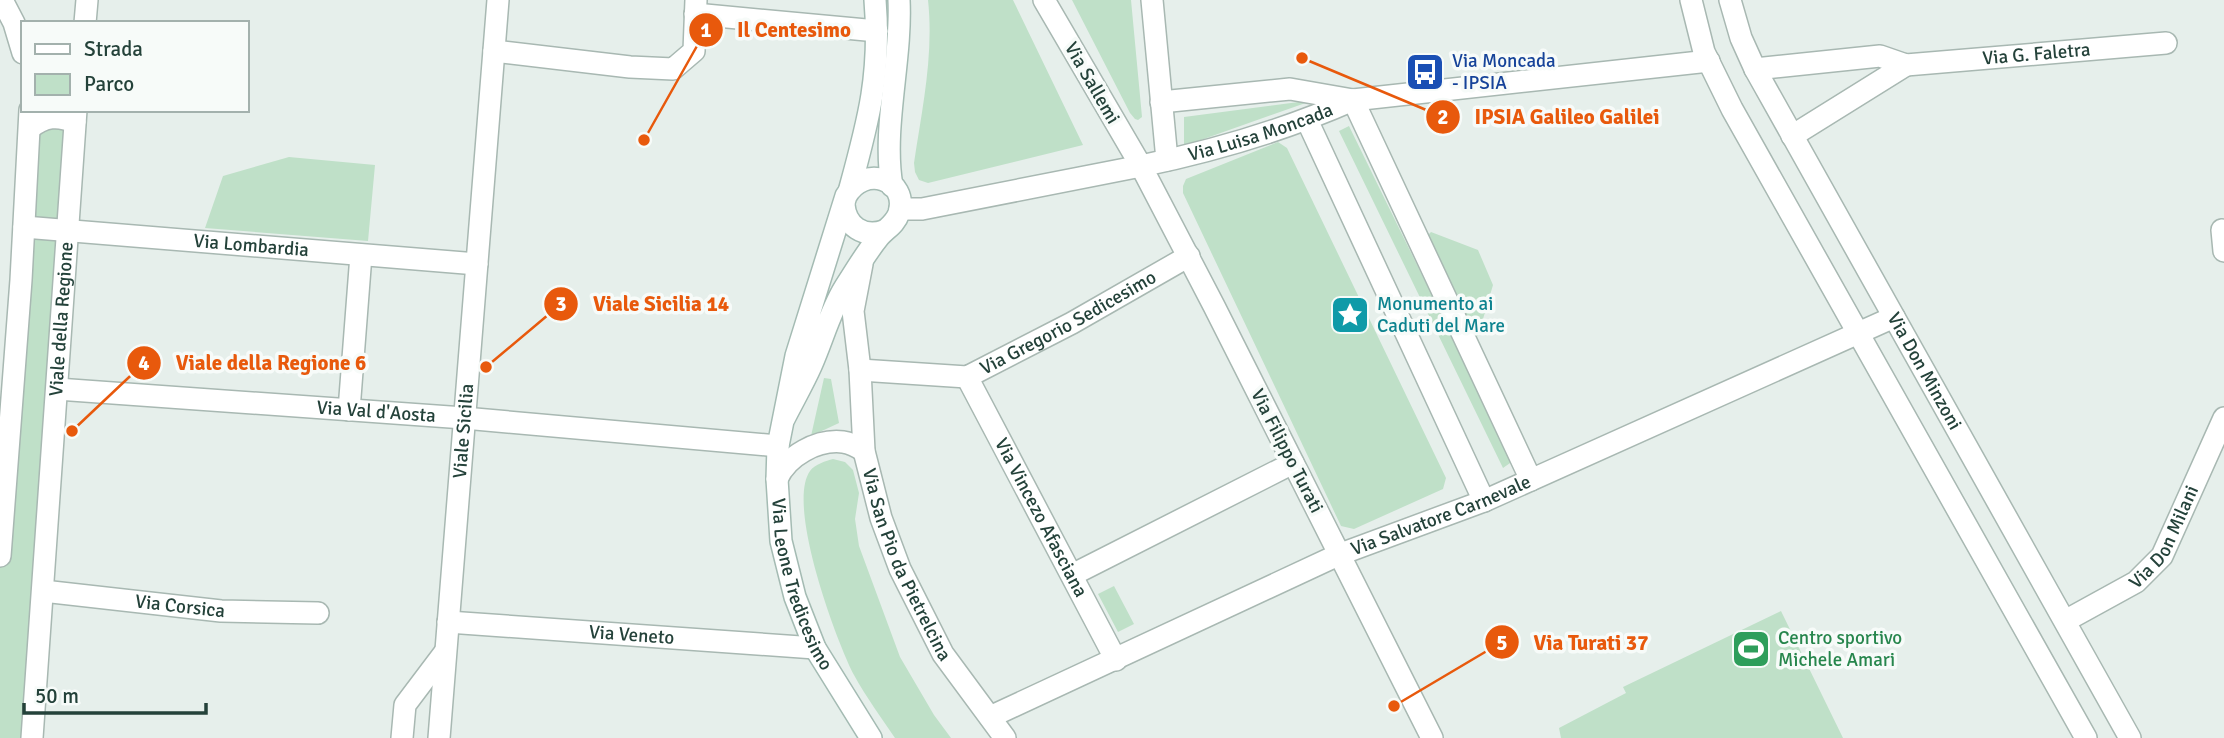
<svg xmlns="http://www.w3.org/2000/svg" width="2224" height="738" viewBox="0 0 2224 738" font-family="Signika,sans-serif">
<rect width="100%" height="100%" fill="#e6efeb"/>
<path fill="#bfe0c8" d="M928,0H1013L1083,145L928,183L919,180L915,172L914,163C922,109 934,55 928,0Z
M1072,0H1131L1142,117L1138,120L1135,119L1130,113Z
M1314,100L1184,146V117Z
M75,122L30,738H0V537L30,128Z
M1349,126L1513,461L1503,468L1339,131Z
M1278,142L1287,148L1446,478L1443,489L1354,529L1341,526L1183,193V186L1186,179Z
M289,157L375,165L368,241L205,228L223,176Z
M1431,232L1478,250L1493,285L1478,336L1473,337L1427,236Z
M824,378L831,379L839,423L811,436Z
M833,459L845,462L853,470L859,493L855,519L859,546L900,657L934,715L951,738H895C881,717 866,697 854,675C836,640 786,505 810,471C815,464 826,461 833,459Z
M1114,586L1134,624L1118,632L1098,594Z
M1781,611L1843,738H1561L1559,728L1626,693L1623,687Z"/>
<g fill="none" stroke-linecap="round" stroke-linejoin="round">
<defs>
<g id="minor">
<path d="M1152,0L1167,160"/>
<path d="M1691,0L1704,52L1732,109L2086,738"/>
<path id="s1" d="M1730,0L1741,38L1755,69L2130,738"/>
<path d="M695,14L877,31"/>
<path d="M494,51L630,67L673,69L694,51L696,0"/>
<path id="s2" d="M1755,69L1880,56L1906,65L2166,43"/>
<path d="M1353,100L1531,480"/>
<path d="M1161,102L1290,89L1353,100"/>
<path d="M1307,120L1484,501"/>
<path d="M1792,136L1906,65"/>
<path id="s3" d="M24,227L477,264"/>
<path d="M2222,230L2224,251"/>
<path id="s4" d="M862,264L853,311L860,370L864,451L881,518L900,569L943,654L1005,738"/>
<path id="s5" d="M860,370L967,377L1072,323L1189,256"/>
<path id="s6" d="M967,377L1116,660"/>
<path id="s7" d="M57,389L464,418L778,446"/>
<path d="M349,410L361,255"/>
<path d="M777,479C787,456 817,439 843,442C851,443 858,447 864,451"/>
<path d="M1072,575L1293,463"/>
<path id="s8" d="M43,591L221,611L318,613"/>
<path id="s9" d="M2065,621L2136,582L2162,556L2224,418"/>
<path id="s10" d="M448,622L815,648"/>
<path id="s11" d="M990,717L1338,555L1484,501L1894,317"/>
<path d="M402,738L405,705L445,652"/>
<path id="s12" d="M439,738L498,0"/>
<path id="s13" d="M1432,738L1214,306L1141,166C1213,151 1285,130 1353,100L1709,61"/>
</g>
<g id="tertiary">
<path d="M2,0L14,23L23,53"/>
<path d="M85,23L87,0"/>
<path d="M30,128C45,116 57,115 75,122"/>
<path d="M900,209H922L1141,166L1044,0"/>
<path d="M0,556L21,280L30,110"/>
<path id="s14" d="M32,738L76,110"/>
</g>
<g id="secondary">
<path d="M892,186C882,128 902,60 899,0"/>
<path d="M850,188C869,119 881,73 875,0"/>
<path d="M844,205C846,226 863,238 884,231"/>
<path id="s15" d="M784,419C793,401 803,384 811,366C823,339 830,311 845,287C856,270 866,253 878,238C885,229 895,225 899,213C909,179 864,164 846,196L796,356L778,446L777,479L781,541L795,597L815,648L871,738"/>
</g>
</defs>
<use href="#minor" stroke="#a8b8b2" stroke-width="24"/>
<use href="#tertiary" stroke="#a8b8b2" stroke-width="24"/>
<use href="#secondary" stroke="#a4bbb3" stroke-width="24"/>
<use href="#minor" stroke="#fff" stroke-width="21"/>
<use href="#tertiary" stroke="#fff" stroke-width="21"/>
<use href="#secondary" stroke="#fff" stroke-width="21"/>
</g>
<defs>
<symbol id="bus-square" viewBox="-11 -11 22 22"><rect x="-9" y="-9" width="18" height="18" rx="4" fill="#1a4fb4" stroke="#f7fbf9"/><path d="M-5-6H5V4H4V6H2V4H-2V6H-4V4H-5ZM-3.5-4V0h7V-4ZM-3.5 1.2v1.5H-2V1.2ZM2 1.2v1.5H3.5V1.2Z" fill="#fff"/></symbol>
<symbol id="sight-square" viewBox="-11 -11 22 22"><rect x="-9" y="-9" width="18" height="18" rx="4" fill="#0f9aa8" stroke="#f7fbf9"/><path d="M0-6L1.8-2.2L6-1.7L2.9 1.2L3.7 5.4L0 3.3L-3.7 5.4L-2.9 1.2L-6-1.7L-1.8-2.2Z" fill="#fff"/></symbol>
<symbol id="stadium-square" viewBox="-11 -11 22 22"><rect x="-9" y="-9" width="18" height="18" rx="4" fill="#2e9e5b" stroke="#f7fbf9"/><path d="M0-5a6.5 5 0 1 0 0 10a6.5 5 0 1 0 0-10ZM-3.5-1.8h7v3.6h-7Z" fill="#fff"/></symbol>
</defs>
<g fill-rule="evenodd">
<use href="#bus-square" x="1403" y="50" width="44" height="44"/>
<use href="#sight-square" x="1328" y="293" width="44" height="44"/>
<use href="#stadium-square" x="1729" y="627" width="44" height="44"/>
</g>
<g text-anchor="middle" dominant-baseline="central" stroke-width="7" stroke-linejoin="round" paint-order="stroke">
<g font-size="19" fill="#24423a" stroke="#f7fbf9">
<text stroke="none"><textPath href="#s2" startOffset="284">Via G. Faletra</textPath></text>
<text transform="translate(1092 83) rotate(60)">Via Sallemi</text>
<text stroke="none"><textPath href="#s13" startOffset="766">Via Luisa Moncada</textPath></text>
<text stroke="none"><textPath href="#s3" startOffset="228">Via Lombardia</textPath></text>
<text stroke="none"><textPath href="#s14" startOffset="420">Viale della Regione</textPath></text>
<text stroke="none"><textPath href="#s5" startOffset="222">Via Gregorio Sedicesimo</textPath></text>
<text stroke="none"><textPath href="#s1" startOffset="420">Via Don Minzoni</textPath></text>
<text stroke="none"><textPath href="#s7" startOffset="320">Via Val d'Aosta</textPath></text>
<text stroke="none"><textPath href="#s12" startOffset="308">Viale Sicilia</textPath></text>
<text transform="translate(1287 451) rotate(63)">Via Filippo Turati</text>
<text stroke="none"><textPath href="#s11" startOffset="494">Via Salvatore Carnevale</textPath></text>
<text stroke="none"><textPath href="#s6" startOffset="159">Via Vincezo Afasciana</textPath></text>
<text stroke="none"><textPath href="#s9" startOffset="135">Via Don Milani</textPath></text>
<text stroke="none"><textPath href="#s4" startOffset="310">Via San Pio da Pietrelcina</textPath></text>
<text stroke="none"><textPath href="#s15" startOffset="724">Via Leone Tredicesimo</textPath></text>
<text stroke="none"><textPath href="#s8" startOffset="138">Via Corsica</textPath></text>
<text stroke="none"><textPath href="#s10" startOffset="184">Via Veneto</textPath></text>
</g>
<g font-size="19" fill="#164399" stroke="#f7fbf9" text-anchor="start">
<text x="1452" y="61">Via Moncada<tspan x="1452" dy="22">- IPSIA</tspan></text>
</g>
<g font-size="19" fill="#0d838f" stroke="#f7fbf9" text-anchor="start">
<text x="1377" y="304">Monumento ai<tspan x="1377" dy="22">Caduti del Mare</tspan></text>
</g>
<g font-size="19" fill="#27864d" stroke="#f7fbf9" text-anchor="start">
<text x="1778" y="638">Centro sportivo<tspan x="1778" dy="22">Michele Amari</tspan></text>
</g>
</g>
<path fill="none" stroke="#e8590c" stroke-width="2.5" d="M644 140L706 30M1302 58L1443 117M486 367L561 304M72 431L144 363M1394 706L1502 642"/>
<g fill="#e8590c" stroke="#f7fbf9" stroke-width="2.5">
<circle cx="644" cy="140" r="7"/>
<circle cx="1302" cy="58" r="7"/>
<circle cx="486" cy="367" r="7"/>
<circle cx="72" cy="431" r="7"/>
<circle cx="1394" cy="706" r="7"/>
<circle cx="706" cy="30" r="18"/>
<circle cx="1443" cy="117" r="18"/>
<circle cx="561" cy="304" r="18"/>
<circle cx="144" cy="363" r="18"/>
<circle cx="1502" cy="642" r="18"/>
</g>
<g font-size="21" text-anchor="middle" font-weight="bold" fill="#fff">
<text x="706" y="37">1</text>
<text x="1443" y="124">2</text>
<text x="561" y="311">3</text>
<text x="144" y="370">4</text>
<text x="1502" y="650">5</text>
</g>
<g font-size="21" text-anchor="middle" font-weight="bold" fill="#e8590c" stroke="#f7fbf9" stroke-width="7" stroke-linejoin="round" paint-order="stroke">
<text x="794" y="37">Il Centesimo</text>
<text x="1567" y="124">IPSIA Galileo Galilei</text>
<text x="661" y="311">Viale Sicilia 14</text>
<text x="271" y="370">Viale della Regione 6</text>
<text x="1591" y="650">Via Turati 37</text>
</g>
<rect x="21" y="21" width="228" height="91" fill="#f7fbf9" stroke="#a3b1ad" stroke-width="2"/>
<rect x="35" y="44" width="35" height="10" fill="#ffffff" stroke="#a3b1ad" stroke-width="2"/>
<text x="84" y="56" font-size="21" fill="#24423a">Strada</text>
<rect x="35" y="74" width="35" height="21" fill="#bfe0c8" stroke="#a3b1ad" stroke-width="2"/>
<text x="84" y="91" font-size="21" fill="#24423a">Parco</text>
<path d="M24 703v10h182v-10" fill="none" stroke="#24423a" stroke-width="3.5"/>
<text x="35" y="703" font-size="21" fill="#24423a" stroke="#f7fbf9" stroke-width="5" paint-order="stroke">50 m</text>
</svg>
